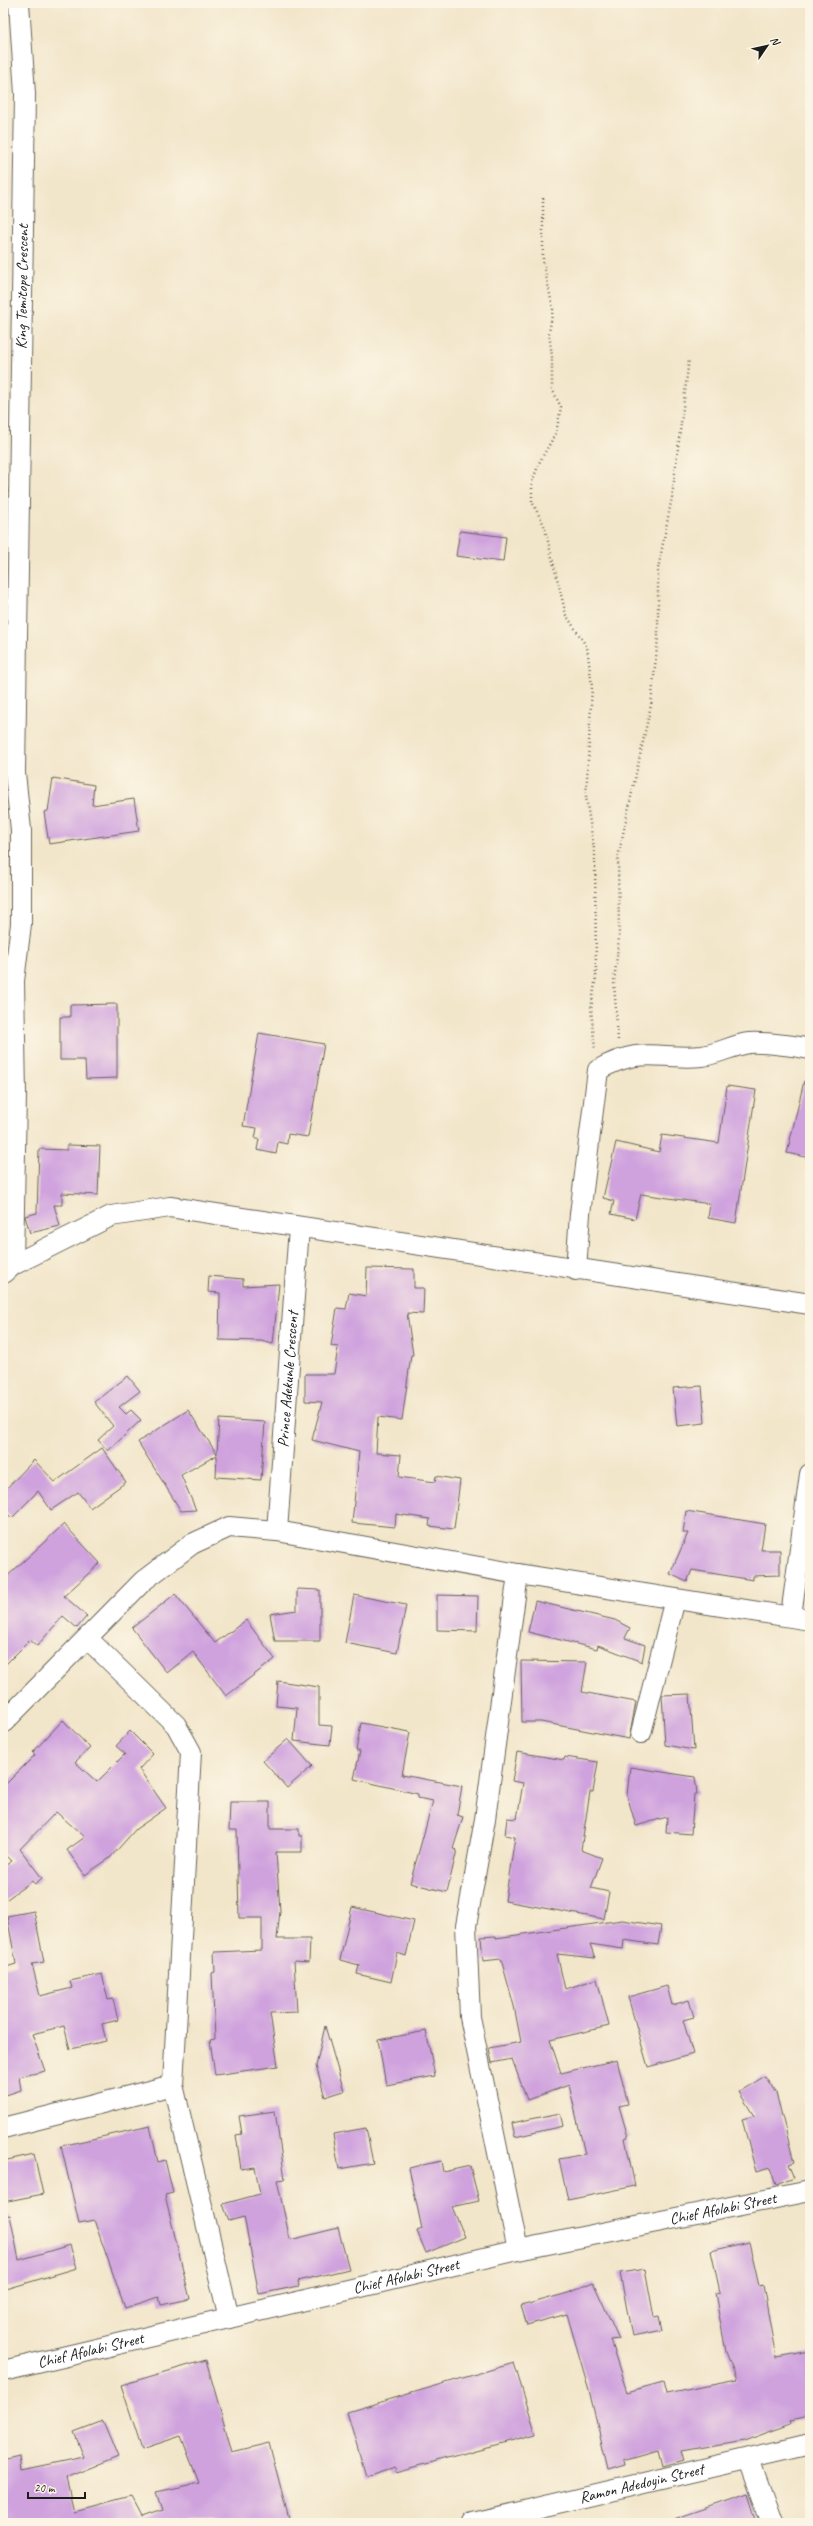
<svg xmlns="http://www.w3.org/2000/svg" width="813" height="2526" viewBox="0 0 813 2526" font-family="Caveat,sans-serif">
<rect width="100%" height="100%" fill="#fcf5e5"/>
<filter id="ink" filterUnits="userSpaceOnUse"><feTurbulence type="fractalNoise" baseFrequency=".025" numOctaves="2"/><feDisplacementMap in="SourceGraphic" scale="8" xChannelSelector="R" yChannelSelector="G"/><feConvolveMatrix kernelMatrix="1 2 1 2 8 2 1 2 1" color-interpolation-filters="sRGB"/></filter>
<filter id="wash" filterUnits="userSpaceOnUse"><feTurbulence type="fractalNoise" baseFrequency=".012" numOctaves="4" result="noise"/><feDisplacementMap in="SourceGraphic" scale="16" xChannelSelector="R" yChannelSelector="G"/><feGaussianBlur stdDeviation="0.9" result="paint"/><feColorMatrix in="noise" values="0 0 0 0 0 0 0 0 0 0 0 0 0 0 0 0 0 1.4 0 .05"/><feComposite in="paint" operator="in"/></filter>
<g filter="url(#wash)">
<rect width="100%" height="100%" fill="#f2e6ca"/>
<g id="blocks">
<path fill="#cfa2de" d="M460,531L506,537L503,562L456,556Z
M53,778L94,785L92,805L134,799L139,831L49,844L44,812L48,811Z
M117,1004V1078L86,1079L85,1060H60V1017H70V1005Z
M259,1033L324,1044L308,1137L288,1134L287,1144L278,1142L276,1154L257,1150L259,1139H255L257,1128L243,1126Z
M804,1081L810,1082V1158L787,1153Z
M727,1086L756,1090L736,1223L708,1218L710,1204L641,1194L635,1219L611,1214L614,1201L603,1198L616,1142L659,1152L662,1135L719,1143Z
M67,1145L100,1146L98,1195L62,1193V1205H54L60,1226L30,1233L25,1216L37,1213L39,1149L67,1150Z
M367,1268L414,1269V1288H424L423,1314L407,1313L413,1355H411L402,1420L378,1417L376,1453L401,1455L399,1477L435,1482L436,1476L460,1480L454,1529L429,1526L430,1519L396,1514L395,1527L352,1523L359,1452L312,1440L322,1402L305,1401V1374H334L338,1347L331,1346L337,1308L346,1309L349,1293L366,1296Z
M209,1276L243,1279V1286L279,1284L273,1344L261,1341L219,1340L220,1293L208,1292Z
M128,1376L140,1391L119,1407L126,1414L131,1410L141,1420L108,1451L98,1440L113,1426L94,1402Z
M702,1386L705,1423L677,1426L673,1388Z
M188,1410L217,1454L219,1419L265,1422L261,1480L216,1477L217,1455L181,1475L196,1510L181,1511L138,1442Z
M102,1448L126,1482L90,1508L78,1492L51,1510L38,1491L12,1518L3,1510V1492L34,1460L55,1482Z
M686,1511L765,1524L761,1550H780V1575L753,1576V1580L692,1570L687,1582L670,1574L688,1533H683Z
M64,1524L100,1563L64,1596L87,1616L77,1628L63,1616L37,1646L30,1640L3,1667V1580Z
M297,1589L320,1590V1641H275L270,1614L297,1610Z
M175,1594L215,1643L246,1620L275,1659L226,1696L193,1652L167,1673L132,1628Z
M354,1595L406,1605L397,1653L345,1643Z
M437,1595L478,1596L477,1631L437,1630Z
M535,1601L615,1620L630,1628L625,1638L645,1645L642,1662L598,1645L597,1649L528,1632Z
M521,1661L587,1662L582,1692L636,1702L629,1739L541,1722H522Z
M278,1681L319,1687V1725L332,1726L330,1745L294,1741L297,1708L276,1706Z
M690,1694L694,1750L665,1745L662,1695Z
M63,1720L90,1748L75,1762L97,1782L125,1754L116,1746L130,1731L153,1754L139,1769L166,1808L136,1829L110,1858L85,1875L67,1850L85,1837L56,1812L20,1849L42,1878L35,1884L32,1881L3,1902V1867L12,1861L3,1852V1787L35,1755L33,1752Z
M361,1723L410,1732L402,1775L462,1786L457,1815L463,1817L453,1849L457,1850L447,1892L410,1883L433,1801L418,1798V1794L354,1779L360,1751H356Z
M288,1739L312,1766L287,1788L263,1761Z
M517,1752L564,1760L565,1757L598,1762L593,1792H590L581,1850L602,1858L591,1888L609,1892L604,1919L505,1901L515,1837L505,1835L507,1818L517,1819L523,1783L512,1781Z
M630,1767L695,1777L697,1794H694L691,1834L666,1832L667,1817L636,1826L627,1795Z
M230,1802H270V1829H299V1836H302V1852H276L280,1911L277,1939H310L309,1962L294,1961L297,2012L270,2013L278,2066L215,2075L210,2040L215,2039L212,1973L215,1972L214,1952L262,1950V1918H239L237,1830H229Z
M352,1907L414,1921L406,1956L397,1953L391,1982L357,1974L359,1965L340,1960Z
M34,1911L44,1962L32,1964L40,1996L72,1988L70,1981L102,1974L108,2000L113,1999L118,2020L102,2024L106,2041L70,2049L64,2026L32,2034L45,2071L19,2077L21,2090L3,2096V1968L16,1964L7,1916Z
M622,1920L661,1926L658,1945L624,1940L623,1949L590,1944L595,1958L557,1954L565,1989L597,1979L609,2026L550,2040L561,2073L617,2060L628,2104L619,2106L628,2137L625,2138L635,2186L568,2200L559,2159L585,2154L569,2085L527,2100L512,2059L492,2063L489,2048L521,2042L514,2006L501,1959L483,1961L481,1937L496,1936V1938Z
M667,1986L672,2005L689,2000L694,2017L683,2020L693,2054L648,2067L628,1997Z
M325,2026L344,2091L325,2097L316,2066Z
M426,2031L435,2076L386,2085L378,2040Z
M765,2076L776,2093L794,2162L788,2164L794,2178L776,2185L770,2168L756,2172L742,2119L754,2116L739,2092Z
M275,2111L285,2179L277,2180L290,2240L338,2228L349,2269L298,2281L299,2286L259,2294L244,2217L229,2221L223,2204L260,2194L255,2167L241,2169L236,2135L242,2134L239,2116Z
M560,2113L563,2126L515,2137L512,2123Z
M150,2126L158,2162L165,2160L173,2193L165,2195L190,2299L161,2305L159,2297L125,2308L94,2220L79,2223L61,2146Z
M366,2128L373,2163L339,2169L333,2134Z
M34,2154L43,2194L3,2202V2161Z
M441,2161L443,2172L470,2166L479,2201L452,2207L465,2237L426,2253L417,2231L422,2229L409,2168Z
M10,2215L19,2260L70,2245L77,2268L3,2290V2216Z
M749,2242L759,2286L763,2285L776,2358L810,2352V2417L790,2421L791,2424L744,2441L681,2452L684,2460L663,2466L659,2450L624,2460L625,2465L608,2470L589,2390L567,2314L527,2325L521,2306L568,2293L593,2282L619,2339L610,2340L627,2392L663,2382L666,2394L737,2380L726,2352L715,2293L720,2292L711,2251Z
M645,2269L654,2317L659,2316L662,2330L632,2336L620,2273Z
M206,2360L232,2452L269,2443L290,2523H3V2460L20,2456L22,2470L84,2457L74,2432L103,2421L118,2457L66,2478L74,2511L131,2496L142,2517L162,2510L156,2492L199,2483L181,2436L142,2449L121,2385Z
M514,2363L536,2434L395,2472L394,2467L366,2476L347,2412Z
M748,2494L757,2523H671V2520Z"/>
</g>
</g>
<g filter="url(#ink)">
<use href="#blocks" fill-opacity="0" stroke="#676359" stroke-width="1"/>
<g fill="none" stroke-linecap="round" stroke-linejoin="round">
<defs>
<g id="minor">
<path id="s1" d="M13,1265L16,1094L14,981L21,924V830L15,773L25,94L19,3"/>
<path d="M576,1270L580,1214L598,1070C642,1045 658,1060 702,1056C718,1054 733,1045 749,1043C763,1042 797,1046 810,1049"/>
<path d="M4,1273L13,1265L111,1216L170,1207L810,1304"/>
<path id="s2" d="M277,1531L299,1228"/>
<path d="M518,1574L485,1819L466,1926L470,2017L518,2250"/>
<path d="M791,1616L810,1474"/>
<path d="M87,1638L176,1725L191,1752L173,2085L229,2318"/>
<path d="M3,1723L143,1581L192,1544L229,1527L277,1531L518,1574L810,1620"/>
<path d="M641,1733L675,1599"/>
<path d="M3,2128L173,2085"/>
<path id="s3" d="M3,2371L518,2250L810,2191"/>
<path d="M749,2460L772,2523"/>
<path id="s4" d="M473,2523L810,2444"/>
</g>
</defs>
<use href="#minor" stroke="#676359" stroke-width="22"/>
<path stroke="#676359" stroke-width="2.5" stroke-dasharray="1 3" stroke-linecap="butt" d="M543,198V261L553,309L549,333L552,356V389L561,407L556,433L540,461L532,482V502L544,525L566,615L587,647L592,686L586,797L595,855L596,976L591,1009L595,1049
M618,1040L614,982L619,938L618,857L651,705L658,638V569L672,497L689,359"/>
<use href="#minor" stroke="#fff" stroke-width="20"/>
</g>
</g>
<g text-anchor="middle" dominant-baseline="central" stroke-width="3" stroke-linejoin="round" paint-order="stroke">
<g font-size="16" fill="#1c1c1c" stroke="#fcf5e5">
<text stroke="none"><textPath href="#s1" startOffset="979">King Temitope Crescent</textPath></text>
<text stroke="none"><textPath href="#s2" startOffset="152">Prince Adekunle Crescent</textPath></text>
<text stroke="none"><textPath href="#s3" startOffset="738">Chief Afolabi Street</textPath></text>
<text stroke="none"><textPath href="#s3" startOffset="414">Chief Afolabi Street</textPath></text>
<text stroke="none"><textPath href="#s3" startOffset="90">Chief Afolabi Street</textPath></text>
<text stroke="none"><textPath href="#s4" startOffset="173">Ramon Adedoyin Street</textPath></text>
</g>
</g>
<rect width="813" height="2526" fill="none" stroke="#fcf5e5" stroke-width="16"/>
<g transform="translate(767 46) rotate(56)" stroke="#fcf5e5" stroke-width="3" paint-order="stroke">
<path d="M0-3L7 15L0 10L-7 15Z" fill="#1c1c1c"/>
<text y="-6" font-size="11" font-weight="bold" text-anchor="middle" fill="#1c1c1c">N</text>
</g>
<path d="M28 2492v6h57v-6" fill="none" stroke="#1c1c1c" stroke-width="2"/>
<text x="34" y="2492" font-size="12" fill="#1c1c1c" stroke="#fcf5e5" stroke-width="3" paint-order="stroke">20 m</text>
</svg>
